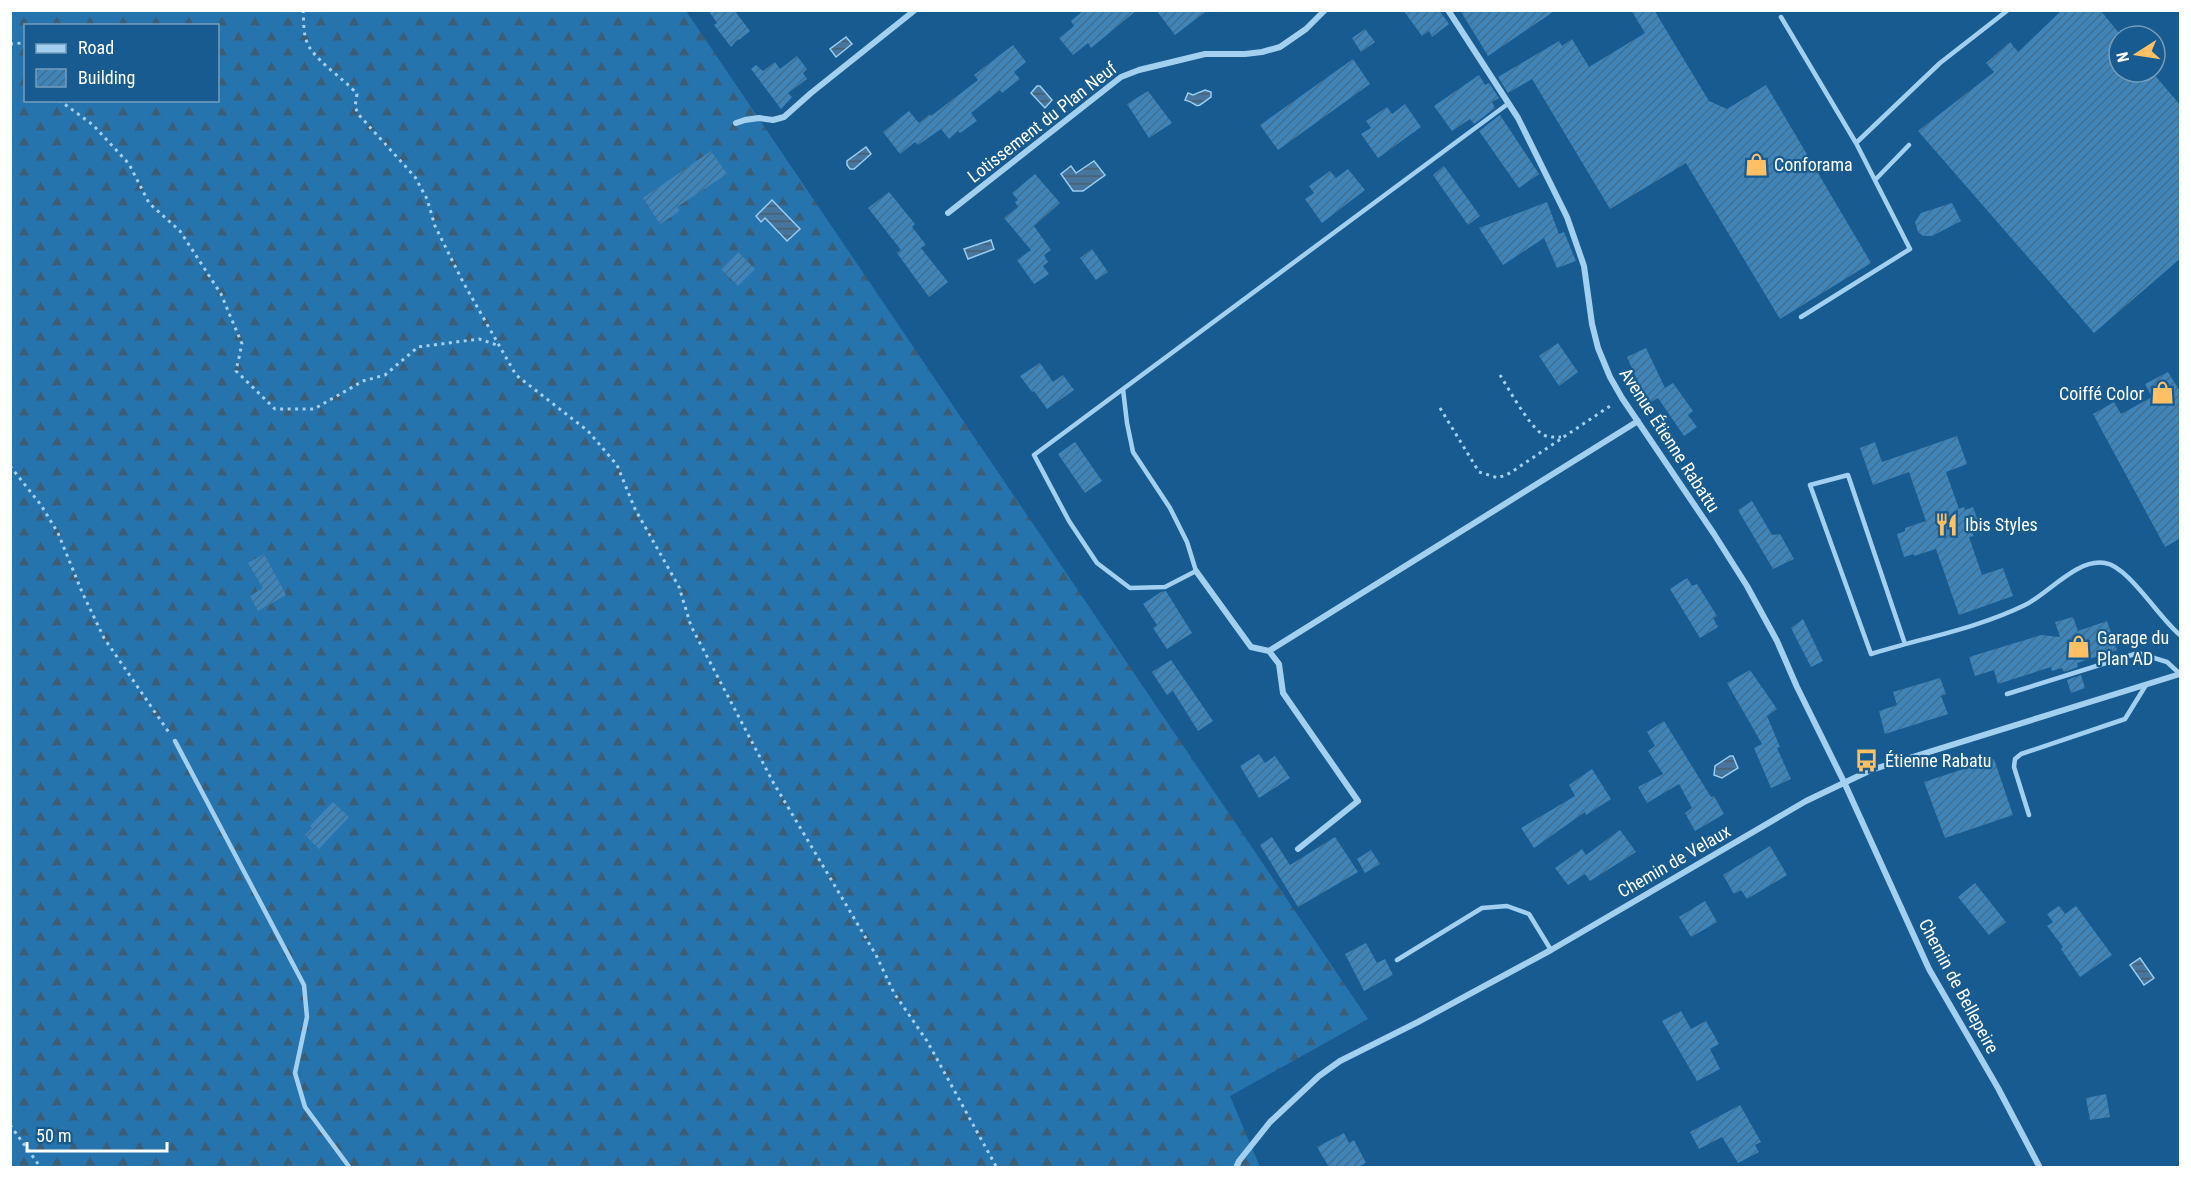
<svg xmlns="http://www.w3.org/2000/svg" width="2191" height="1178" viewBox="0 0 2191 1178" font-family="'Roboto Condensed',sans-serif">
<defs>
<pattern id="forest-firs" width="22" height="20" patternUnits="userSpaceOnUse" patternTransform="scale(1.5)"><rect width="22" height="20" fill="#2674ad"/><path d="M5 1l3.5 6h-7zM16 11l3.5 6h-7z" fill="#3b5e78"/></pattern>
<pattern id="water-rules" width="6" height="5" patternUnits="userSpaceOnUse" patternTransform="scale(1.5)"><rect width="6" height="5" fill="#46769d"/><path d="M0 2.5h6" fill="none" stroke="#495f70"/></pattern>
<pattern id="building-hatch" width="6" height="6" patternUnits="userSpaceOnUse" patternTransform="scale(1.5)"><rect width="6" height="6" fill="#3f85b9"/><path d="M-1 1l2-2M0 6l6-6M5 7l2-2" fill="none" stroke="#446e8d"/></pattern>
</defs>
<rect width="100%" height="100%" fill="#175b91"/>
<path fill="url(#forest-firs)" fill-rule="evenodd" d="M10,11H686L1368,1019L1230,1096L1260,1167H11ZM26,26H218V100H26Z"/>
<path fill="url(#water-rules)" stroke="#97cdf3" stroke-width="1.5" d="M846,37L852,44L836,57L830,49Z
M1037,86H1040L1052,100L1045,108L1031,93Z
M1205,90L1211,92V97C1191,112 1202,104 1185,100L1188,93L1193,95Z
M866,147L871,154L854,169H850L847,165V161Z
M1094,161L1105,175L1083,191H1073L1061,174L1071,166L1076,173Z
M772,200L800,229L787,241L765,218L761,222L756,216Z
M991,240L994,249L968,259L964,249Z
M1730,756H1733L1738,768L1722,778L1714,775L1715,766Z
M2140,958L2154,978L2144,985L2130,965Z"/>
<path fill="url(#building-hatch)" d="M708,10H734L750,31L739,40L738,39L731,47L714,25L717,23Z
M1084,10H1137L1091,48L1088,43L1073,55L1059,38L1074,26L1071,21Z
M1156,10H1208L1175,35Z
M1403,10H1439L1449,24L1432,37L1429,31L1422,36Z
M1460,10H1556L1488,56Z
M1631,10H1654L1709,101L1727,109L1766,85L1871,263L1780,319L1686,163L1610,209L1532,79L1508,93L1498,77L1559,41L1562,46L1572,39L1589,67L1645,33Z
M2062,10H2100L2119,33V72H2152L2181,106V258L2094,333L1918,131L1994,72L1986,63L2010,42L2018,52Z
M1365,29L1375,42L1361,52L1352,38Z
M1013,45L1026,62L1014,72L1020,79L1002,93L1000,90L971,113L977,121L960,133L958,131L949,139L941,129L918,145L915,142L900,154L883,132L909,111L919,123L930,114L931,116L978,80L974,75Z
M797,56L807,69L803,73L807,79L788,93L792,97L781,109L751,69L756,65L763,71L775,62L780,69Z
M1353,59L1370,84L1278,150L1260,125Z
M1479,75L1485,85L1489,83L1499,98L1492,102L1495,108L1474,124L1470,119L1452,131L1434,106Z
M1148,91L1172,123L1149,138L1127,104Z
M1405,104L1421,127L1378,158L1361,134L1371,128L1366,121L1387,107L1392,114Z
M1500,115L1539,174L1519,188L1479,131Z
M711,151L727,174L677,207L680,211L660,224L643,198Z
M1444,166L1480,216L1468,225L1433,175Z
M1348,169L1365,190L1322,223L1305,199L1314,193L1309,186L1330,171L1336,178Z
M1035,174L1060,203L1034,226L1051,250L1044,255L1048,262L1043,266L1049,274L1034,284L1017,260L1031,250L1004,218L1018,207L1015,202L1018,200L1012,193Z
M889,192L915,224L912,227L926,245L921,248L948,282L929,297L897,253L901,250L868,208Z
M1547,202L1559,234L1564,232L1576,261L1557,268L1544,238L1503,265L1479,228Z
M1952,203L1961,221L1932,236H1923L1918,232L1915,222L1921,213Z
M1092,249L1108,272L1096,280L1080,258Z
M738,252L755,269L738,286L721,269Z
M1558,343L1578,372L1559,386L1539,356Z
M1646,348L1665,388L1673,383L1693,411L1688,415L1697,427L1684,436L1658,398L1647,404L1639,390L1641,389L1627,357Z
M1040,363L1053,382L1063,375L1074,390L1047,409L1034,391L1032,392L1020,376Z
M2168,372L2181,393V538L2165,547L2093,414L2114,402L2121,414L2152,397L2145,384Z
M1957,436L1967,464L1946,472L1959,509L1964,507L1965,510L1973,507L1981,530L1972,533L1974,536L1969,537L1982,575L2003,568L2013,596L1959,615L1936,549L1914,556V554L1904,557L1897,534L1905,531V528L1926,521L1909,472L1873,485L1860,448L1875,442L1882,462Z
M1075,442L1102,481L1085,493L1058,454Z
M1752,501L1772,535L1780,534L1794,559L1773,569L1738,510Z
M264,554L286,595L258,611L250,596L263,588L248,563Z
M1687,578L1692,586L1697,584L1717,616L1713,618L1718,627L1700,638L1670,589Z
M1166,591L1192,633L1167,649L1153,628L1157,625L1143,604L1161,592Z
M2073,617L2078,631L2107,621L2117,650L2077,663L2078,667L2064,672L2062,668L2052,671L2051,667L1998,684L1994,670L1975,676L1969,657L2041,635L2060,637L2055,622Z
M1803,619L1823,661L1811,667L1791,628Z
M1171,660L1213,721L1198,731L1173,691L1167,695L1152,672Z
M1750,670L1777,709L1767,716L1780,747L1777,748L1791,779L1771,788L1754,748L1762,744L1727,683Z
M2081,675L2085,688L2071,693L2067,680Z
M1940,678L1946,694L1941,696L1948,714L1885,734L1879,711L1897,705L1893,692Z
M1664,721L1711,797L1714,796L1724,814L1695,831L1685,813L1692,808L1679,784L1647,803L1638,787L1663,774L1648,751L1655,746L1647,732Z
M1259,754L1265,763L1275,756L1290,778L1259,798L1240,766Z
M1994,759L2013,815L1945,838L1924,782Z
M1592,769L1611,799L1586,815L1585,812L1534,848L1521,828L1575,796L1569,785Z
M333,802L349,817L319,849L305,835L312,828L310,826Z
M1620,830L1636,852L1590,881L1585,874L1568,885L1555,868L1582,849L1586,855Z
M1272,837L1290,865L1335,837L1358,872L1298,907L1260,845Z
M1770,846L1787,875L1747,899L1741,890L1734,894L1723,875Z
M1371,850L1380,864L1365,873L1357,859Z
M1975,883L2006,922L1989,935L1958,897Z
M1705,901L1717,922L1691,937L1679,917Z
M2059,906L2065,914L2076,906L2112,955L2080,977L2061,949L2063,947L2047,926L2053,922L2047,914Z
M1366,943L1377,963L1385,959L1393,975L1364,991L1345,954Z
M1681,1011L1691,1029L1706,1021L1719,1044L1710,1049L1720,1069L1697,1081L1662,1021Z
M2106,1094L2110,1117L2090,1120L2086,1098Z
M1740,1105L1761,1142L1755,1145L1759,1152L1738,1163L1722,1137L1699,1149L1690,1132Z
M1344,1133L1349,1143L1354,1140L1366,1163L1358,1167H1329L1317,1147Z"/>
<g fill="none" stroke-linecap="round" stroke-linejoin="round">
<path stroke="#a4d0f0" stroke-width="3" stroke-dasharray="3 4.5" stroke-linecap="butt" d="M303,10C304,20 303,30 306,39C310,58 345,79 357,94L355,107L359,115L415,177L427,199L435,226L463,282L516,375L588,431L617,465L635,509L679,587L691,626L773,782L876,955L894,993L927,1041L997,1168
M10,44L22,43L26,47
M59,100L93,125L129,164L149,203L180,231L221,294L242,344L236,371L275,409H314L363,381L385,375L418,347L479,339L497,345
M1500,375C1510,391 1528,424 1542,434C1548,438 1554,437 1561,437
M1440,408L1479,472L1498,478L1510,473L1613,404
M10,466L41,505L58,533L82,592L104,638L170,734
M10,1125L41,1168"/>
<path stroke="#a4d0f0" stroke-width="4.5" d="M1781,17L1856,143L1910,249L1801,317
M1856,143L1940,63L2008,10
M1875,180L1909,145
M1123,389L1127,423L1133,452L1170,508L1187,542L1196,571L1165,587L1130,588L1097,563L1069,521L1034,455L1509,103
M1905,644L1848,475L1810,485L1871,654C1922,638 1976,629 2025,605C2048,594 2077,558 2105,563C2128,566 2159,618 2180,635
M2007,694L2138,653L2167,662L2180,674
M175,741L304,985L307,1017L295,1073L305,1107L350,1168
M2029,815L2014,767L2015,759L2021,754L2125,719L2146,685
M1397,960L1482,908L1507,906L1529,914L1551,950"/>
<path stroke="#a4d0f0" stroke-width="6" d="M1448,10L1518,118L1567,217L1584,266L1592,324L1598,348L1610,377L1622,398L1714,534L1747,586L1777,641L1797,687L1844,782L1929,969L1998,1088L2040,1168
M736,123L745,120L759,118L773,120L784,117L811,93L915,10
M948,213L1121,77L1139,70L1205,54H1245L1262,52L1280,47L1306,29L1325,10
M1196,571L1251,647L1269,651L1279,664L1283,693L1358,801L1298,849
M1269,651L1638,421
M1236,1168L1239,1161L1270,1122L1319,1076L1340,1061L1418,1022L1551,950L1806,801L1871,770L2180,674"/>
</g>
<defs>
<symbol id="shop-bare" viewBox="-9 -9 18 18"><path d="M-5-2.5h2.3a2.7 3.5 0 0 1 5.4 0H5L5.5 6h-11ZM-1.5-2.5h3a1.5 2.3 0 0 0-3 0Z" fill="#ffbf63" stroke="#175b91" stroke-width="2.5" paint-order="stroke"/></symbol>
<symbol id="restaurant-bare" viewBox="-9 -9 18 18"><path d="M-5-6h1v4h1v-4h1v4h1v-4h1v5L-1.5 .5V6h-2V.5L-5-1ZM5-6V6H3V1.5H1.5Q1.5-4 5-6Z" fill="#ffbf63" stroke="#175b91" stroke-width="2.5" paint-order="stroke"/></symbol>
<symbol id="bus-bare" viewBox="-9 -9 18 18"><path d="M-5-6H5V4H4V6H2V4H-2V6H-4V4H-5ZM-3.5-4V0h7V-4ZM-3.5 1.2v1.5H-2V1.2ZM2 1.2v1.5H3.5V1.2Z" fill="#ffbf63" stroke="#175b91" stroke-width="2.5" paint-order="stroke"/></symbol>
</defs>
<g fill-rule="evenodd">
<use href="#shop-bare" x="1740" y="148" width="33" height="33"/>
<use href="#shop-bare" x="2146" y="376" width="33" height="33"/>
<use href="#restaurant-bare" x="1930" y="508" width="33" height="33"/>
<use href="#shop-bare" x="2062" y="630" width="33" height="33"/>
<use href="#bus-bare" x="1850" y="744" width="33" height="33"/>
</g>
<g text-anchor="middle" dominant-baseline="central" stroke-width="4.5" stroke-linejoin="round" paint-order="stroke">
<g font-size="18" fill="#fff" stroke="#175b91">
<text transform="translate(1042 122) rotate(-38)">Lotissement du Plan Neuf</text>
<text transform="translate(1670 440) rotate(57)">Avenue Étienne Rabattu</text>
<text transform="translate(1674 861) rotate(-30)">Chemin de Velaux</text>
<text transform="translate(1959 986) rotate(62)">Chemin de Bellepeire</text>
</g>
<g font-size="18" fill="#fff" stroke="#175b91" text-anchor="start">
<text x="1774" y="164">Conforama</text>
<text x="2144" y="393" text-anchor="end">Coiffé Color</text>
<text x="1965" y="524">Ibis Styles</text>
<text x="2097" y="637">Garage du<tspan x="2097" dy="21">Plan AD</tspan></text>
<text x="1885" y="760">Étienne Rabatu</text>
</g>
</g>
<rect width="2191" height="1178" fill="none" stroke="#ffffff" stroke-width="24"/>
<rect x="24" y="24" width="195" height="78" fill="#175b91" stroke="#749dbd" stroke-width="1.5"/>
<rect x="36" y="44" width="30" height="9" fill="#a4d0f0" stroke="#749dbd" stroke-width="1.5"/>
<text x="78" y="54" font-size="18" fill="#ffffff">Road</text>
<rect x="36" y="69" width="30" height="18" fill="url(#building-hatch)" stroke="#749dbd" stroke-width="1.5"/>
<text x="78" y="84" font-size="18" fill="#ffffff">Building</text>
<g transform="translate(2137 54) rotate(258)"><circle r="28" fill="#175b91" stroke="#749dbd" stroke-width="1.5"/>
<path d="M0-4.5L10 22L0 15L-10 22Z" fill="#ffbf63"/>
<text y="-9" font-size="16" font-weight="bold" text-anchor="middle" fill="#ffffff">N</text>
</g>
<path d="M27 1142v9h140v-9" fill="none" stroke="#ffffff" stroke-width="3"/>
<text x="36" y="1142" font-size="18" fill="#ffffff" stroke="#175b91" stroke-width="4.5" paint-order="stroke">50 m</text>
</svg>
